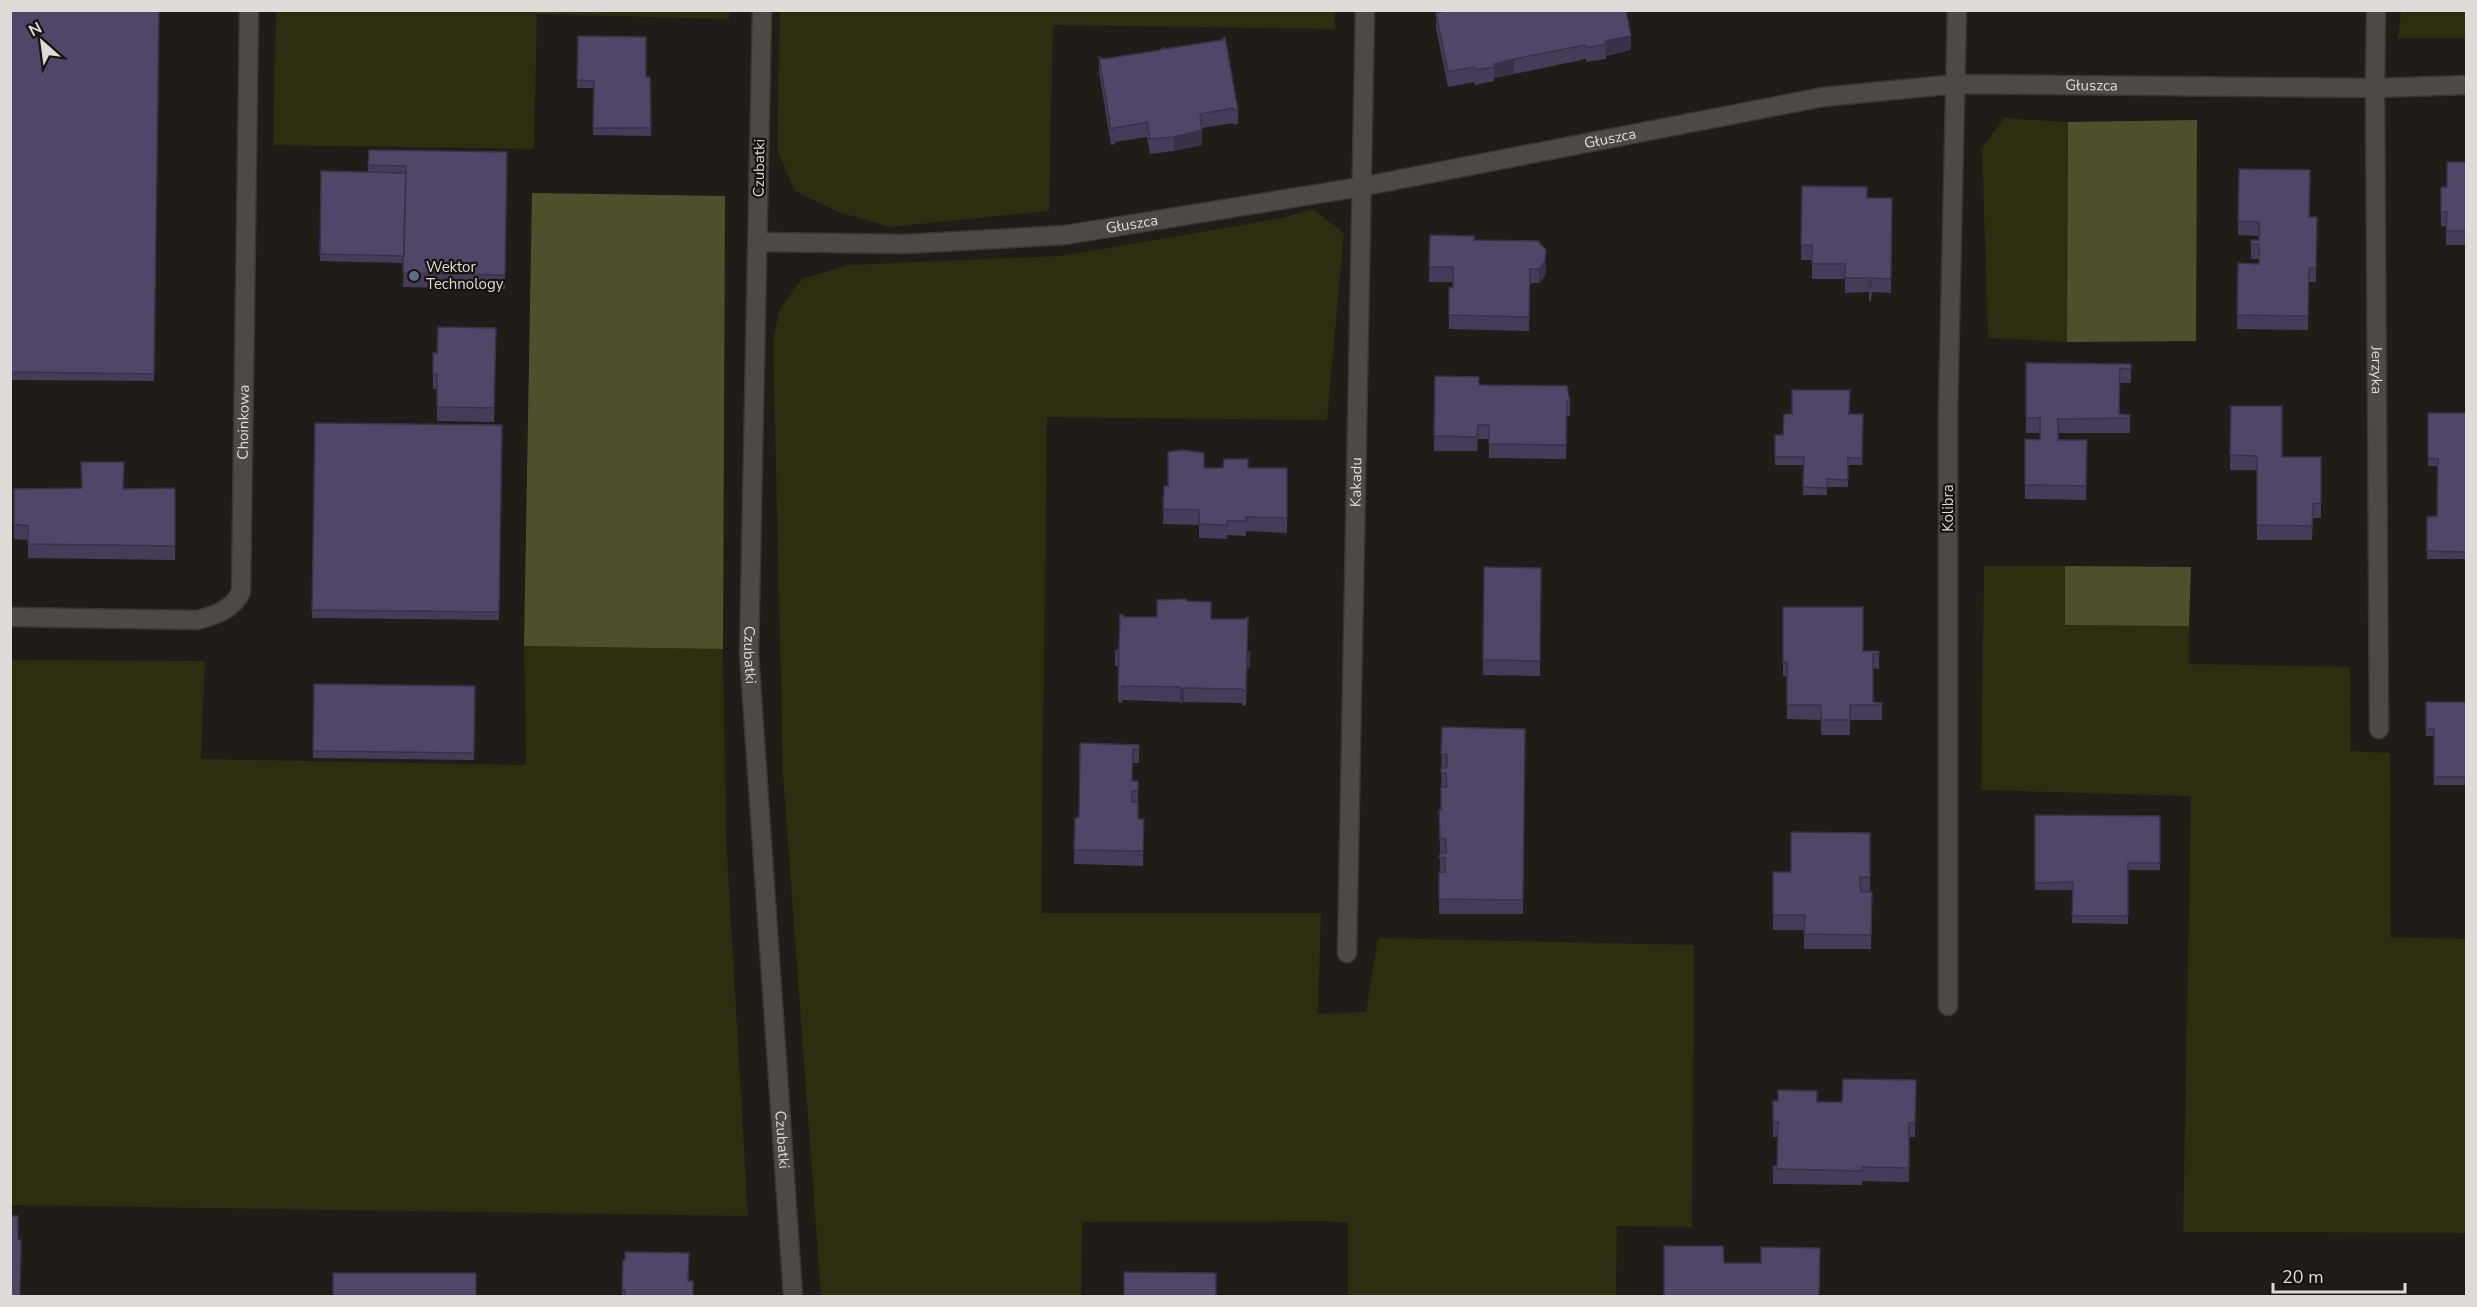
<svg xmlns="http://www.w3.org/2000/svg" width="2477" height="1307" viewBox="0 0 2477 1307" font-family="'Nunito Sans',sans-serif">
<rect width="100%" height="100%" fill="#201c17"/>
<path fill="#2c2e0f" d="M276,11L729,10V19L537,14L534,149L273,145Z
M780,11L1335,10V29L1053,25L1049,211L890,227L838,212L795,191L777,150Z
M2401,11H2466V38H2398Z
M2004,118L2068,122L2067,342L1988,338L1982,148Z
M1313,209L1344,233L1327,420L1047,417L1041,913H1321L1318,1014L1366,1012L1378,938L1694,945L1692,1227L1617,1226L1616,1296H1348V1223L1324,1221L1082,1222L1081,1296H821L783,775L773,339L780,309L802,279L848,265L1061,256L1282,218Z
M1984,566H2065V625L2189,626V664L2350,667L2351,751L2390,753L2391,937L2466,939V1233L2183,1232L2191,796L1981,790Z
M524,646L723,649L726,835L748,1216L11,1205V660L205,661L201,759L526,765Z"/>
<path fill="#4e502b" d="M2197,120L2196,341L2067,342L2068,122Z
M532,193L725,196L723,649L524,646Z
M2065,566L2191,567L2189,626L2065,625Z"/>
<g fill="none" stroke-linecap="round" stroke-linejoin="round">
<defs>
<g id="street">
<path id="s1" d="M762,10L749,654L793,1296"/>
<path id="s2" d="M2376,10L2375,88L2379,729"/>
<path id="s3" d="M758,242L905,244L1065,235L1360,187L1823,97L1956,84L2375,88L2466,85"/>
<path id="s4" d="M10,617L197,620C216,615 232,610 241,592L249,10"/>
<path id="s5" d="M1347,953L1365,10"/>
<path d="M1948,1006V411L1957,10"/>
</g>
</defs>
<use href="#street" stroke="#383633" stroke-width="21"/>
<use href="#street" stroke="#4e4944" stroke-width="18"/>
</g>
<path fill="#463c59" d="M10,10H159L154,381L10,380Z
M1626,10L1631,50L1606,56V59L1586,62V59L1514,74L1494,78V81L1475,85L1474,82L1448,87L1436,28V13Z
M578,36L646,77H650L651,136L593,135L594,88H577Z
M1099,57L1238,110V124L1233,125V123L1202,128V145L1174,151L1150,154L1147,137L1115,142V144L1111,145L1099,72Z
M507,152L505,289L403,287L404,263L320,261L321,171L368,172V165Z
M2466,162V245H2446V227L2441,226V187H2447Z
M2239,169L2309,217L2317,232L2316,282H2309L2308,330L2237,329L2238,263L2259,264V259H2251V244L2259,240V236L2238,235Z
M1802,186L1867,198H1892L1891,293L1872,292L1871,301H1869V292L1845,293V279H1812V260H1801Z
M1430,235L1474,240L1546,264L1545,276L1539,283H1530L1529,331L1449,329V287L1453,288V282H1429Z
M496,328L494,422L437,421V389H433V353H437Z
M2026,363L2131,364V383H2120L2119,414L2130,415V433H2058V440H2087L2086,500L2025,499V439L2040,440V433H2026Z
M1435,376L1570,401V416H1567L1566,459L1489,458V439H1478L1477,451H1434Z
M2231,406L2282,457H2321V518H2313L2312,540H2257V470H2230Z
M2428,413H2466V559H2427V517L2437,516L2438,466H2428Z
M1849,414H1863L1862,465H1848V487H1827V495H1803V465H1775V435H1783Z
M315,423L502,425L499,620L312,618Z
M81,462L123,489L175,488V560L28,558V540L14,539V489L82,488Z
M1204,468H1287V533L1246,531V536L1227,535V539L1199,538V525L1163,524L1164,486H1168Z
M1484,567L1541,568L1540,676L1483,675Z
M1187,601L1211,619L1247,652L1250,667L1247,669L1246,705L1243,706L1242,703L1184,702L1180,704V702L1122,700V703L1118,702V666H1115V651L1119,649L1124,617H1157Z
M1783,607L1863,651H1879V669L1873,668V702L1882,703V720H1850V735H1821V720L1787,719V677L1783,676Z
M314,684L475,686L474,760L313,758Z
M2426,702H2466V785H2434V736H2426Z
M1442,727L1525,729L1523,914H1439L1440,853L1439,810H1441Z
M1080,743L1139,745V763H1133L1132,781H1138V819H1144L1143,866L1074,864L1075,818L1079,817Z
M2035,815L2160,816V870H2128V924L2072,923L2073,890H2035Z
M1870,833V892H1872L1871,949H1804V930H1773V872H1791Z
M1916,1080L1915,1137H1909V1182L1862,1181V1185L1773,1184V1166H1777V1137H1773V1101L1842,1102Z
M623,1260L689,1281L693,1296H622Z"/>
<path fill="#393148" d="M1631,36V50L1606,56L1605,41Z
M1514,59V74L1494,78V64Z
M1202,130V145L1174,151V137Z
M1546,250L1545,276L1539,283V269Z
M1250,652V667L1247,669L1246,705L1247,654Z
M1184,688V702L1180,704V690Z"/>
<path fill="#514667" stroke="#393148" stroke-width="1.5" d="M10,10H159L154,374L10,372Z
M1450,10H1626L1631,36L1605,41L1606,44L1586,48V45L1514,59L1494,64V67L1475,70L1474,67L1448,72L1436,13Z
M578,36L646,37V77H650L651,128H593L594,81L577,80Z
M1225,37L1238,110H1233V108L1200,114L1202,130L1174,137L1150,139L1147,122L1114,128L1115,130H1111L1099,57L1103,59L1160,50L1164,47V49L1222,40Z
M369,150L507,152L505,275L403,273L406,166L368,165Z
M2447,162H2466V231H2446L2447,212H2441V187H2447Z
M2239,169L2310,170L2309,217H2317L2316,268H2309L2308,316L2237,315L2238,263L2259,264V244H2251V240H2259V222L2238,221Z
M321,171L406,173L404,256L320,254Z
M1802,186L1867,187V198H1892L1891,279L1872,278L1871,286H1869V278H1845V264H1812V245H1801Z
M1430,235L1474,236V240L1538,241L1546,250L1545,261L1539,269H1530L1529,317L1449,315V287L1453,288V267H1429Z
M438,327L496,328L494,408L437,407V374H433V353H437Z
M2026,363L2131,364V369L2120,368L2119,414L2130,415V418L2058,419V440H2087L2086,486L2025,485V439L2040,440V418H2026Z
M1435,376L1479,377V385L1567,386L1570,401H1567L1566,445L1489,444V425H1478L1477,437L1434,436Z
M1792,390H1850L1849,414H1863L1862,458H1848V480L1827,479V488L1803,487L1804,457H1775V435H1783L1784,414H1792Z
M2231,406H2282V457H2321V503L2313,504L2312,526L2257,525V456L2230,455Z
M2428,413H2466V552L2427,551V517L2437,516L2438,459L2428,458Z
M315,423L502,425L499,612L312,610Z
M1183,450L1204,453V468H1223L1224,459H1248V468H1287V518L1246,517V521H1227V525L1199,524V510L1163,509L1164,486H1168V452Z
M81,462H124L123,489L175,488V546L28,544V526L14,524V489L82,488Z
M1484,567L1541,568L1540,661L1483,660Z
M1186,599L1187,601L1211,602V619H1244L1248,617L1247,652H1250L1247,654L1246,691H1243L1242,689L1184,688L1180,690V687L1122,686V688H1118L1119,652L1115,651L1119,649L1120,614L1124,615L1123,617H1157V600Z
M1783,607H1863V651H1879V654H1873V702L1882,703V705H1850V720H1821V705H1787V662H1783Z
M314,684L475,686L474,753L313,751Z
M2426,702H2466V777H2434V729H2426Z
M1442,727L1525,729L1523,900L1439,899V872H1445V858H1439L1440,853H1446V839L1440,838L1439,810H1441V787H1447L1446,773H1441V768H1447V754H1441Z
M1080,743L1139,745V749H1133L1132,781H1138V791H1132V802H1138V819H1144L1143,851L1074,850L1075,818L1079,817Z
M2035,815L2160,816V863H2128V916H2072L2073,882L2035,883Z
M1791,832L1870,833V877H1860V883L1861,892H1872L1871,935L1804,934L1805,915H1773V872H1791Z
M1843,1079L1916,1080L1915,1123H1909V1168L1862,1167V1171L1773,1169V1166H1777L1778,1122H1773V1101H1778V1090L1817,1091V1102H1842Z
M10,1216H18V1240H21L20,1296H10Z
M1664,1246H1723L1724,1263H1761V1247L1820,1248L1819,1296H1664Z
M625,1252L689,1253L688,1281H693V1296H625V1290H622L623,1260H625Z
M1124,1272L1216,1273V1296H1124Z
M333,1273H476V1296H333Z"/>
<circle fill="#5c6f8a" stroke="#17130e" stroke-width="2" cx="414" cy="276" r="6"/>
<g text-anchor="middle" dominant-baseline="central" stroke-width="4.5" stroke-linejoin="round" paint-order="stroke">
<g font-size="15" fill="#dedbd8" stroke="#17130e">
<text stroke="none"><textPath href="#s3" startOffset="1347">Głuszca</textPath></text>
<text stroke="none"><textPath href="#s3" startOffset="861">Głuszca</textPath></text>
<text transform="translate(759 168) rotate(-89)">Czubatki</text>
<text stroke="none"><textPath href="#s3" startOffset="375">Głuszca</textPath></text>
<text stroke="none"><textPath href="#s2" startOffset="360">Jerzyka</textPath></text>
<text stroke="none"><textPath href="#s4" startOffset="411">Choinkowa</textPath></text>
<text stroke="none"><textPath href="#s5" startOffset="471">Kakadu</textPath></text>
<text transform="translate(1948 508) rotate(-90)">Kolibra</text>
<text stroke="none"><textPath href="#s1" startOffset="645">Czubatki</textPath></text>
<text stroke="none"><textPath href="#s1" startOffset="1131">Czubatki</textPath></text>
</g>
<g font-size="15" fill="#dedbd8" stroke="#17130e" text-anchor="start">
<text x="426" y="267">Wektor<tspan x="426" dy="17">Technology</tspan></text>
</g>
</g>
<rect width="2477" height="1307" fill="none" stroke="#dedbd8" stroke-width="24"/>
<g transform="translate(42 42) rotate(332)" stroke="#17130e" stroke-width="4.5" paint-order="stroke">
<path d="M0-4.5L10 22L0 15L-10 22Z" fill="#dedbd8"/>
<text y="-9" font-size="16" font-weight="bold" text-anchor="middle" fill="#dedbd8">N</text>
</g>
<path d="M2273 1283v9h132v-9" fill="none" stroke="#dedbd8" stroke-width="3"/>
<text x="2282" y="1283" font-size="18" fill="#dedbd8" stroke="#17130e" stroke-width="4.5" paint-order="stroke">20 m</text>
</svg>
